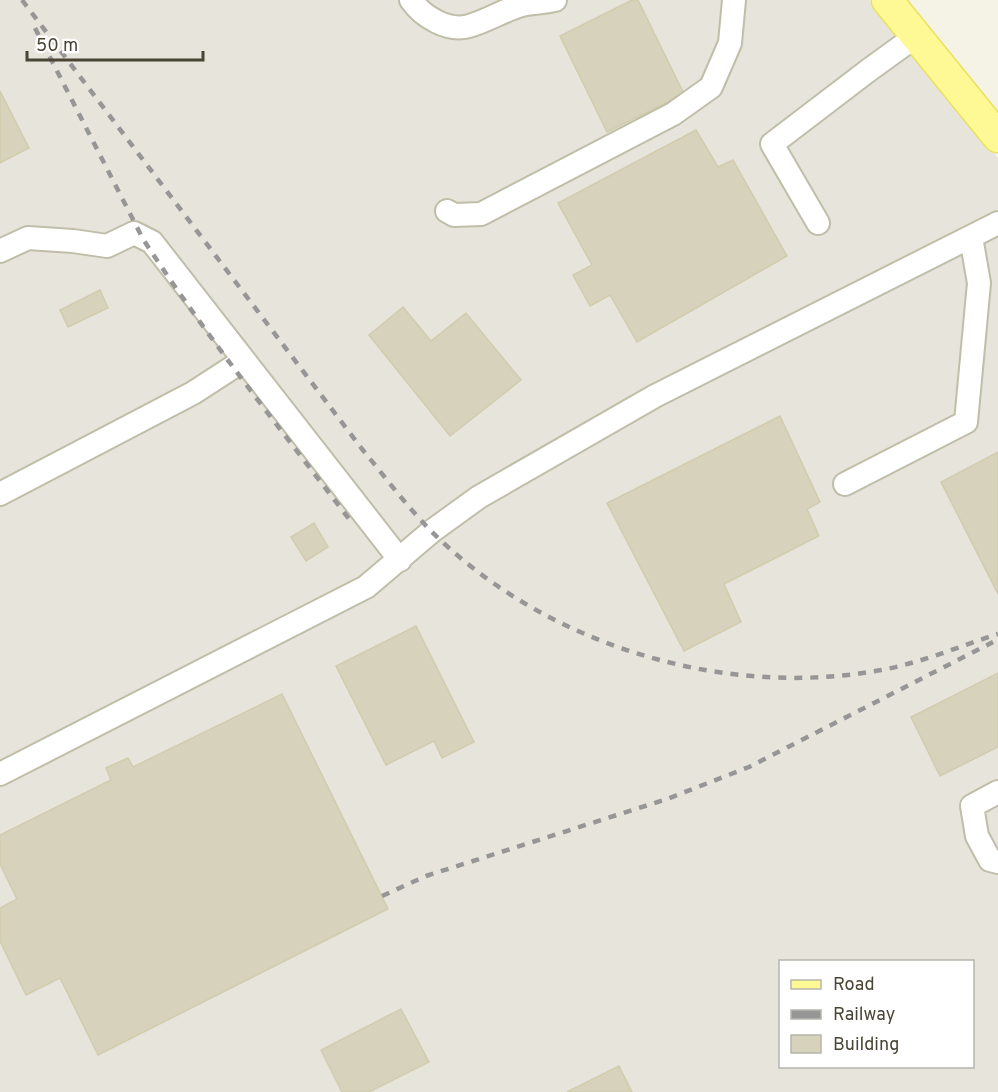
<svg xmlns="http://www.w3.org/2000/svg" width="998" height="1092" viewBox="0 0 998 1092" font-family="Overpass,sans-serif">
<rect width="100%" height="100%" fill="#f4f3e6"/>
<path fill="#e6e4db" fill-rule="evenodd" d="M0,0H869L998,158V1092H0ZM780,962H972V1066H780Z"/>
<path fill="#d7d2bb" stroke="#d2ccae" stroke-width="1.5" d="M632,0H638L684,94L607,132L560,36Z
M0,91L29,148L0,163Z
M696,130L718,167L733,160L787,256L637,342L610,295L590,306L573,275L592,265L558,203Z
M100,290L108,308L68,327L60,310Z
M403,307L431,341L466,313L521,380L450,436L369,335Z
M780,416L820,502L807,509L819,536L724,584L741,622L684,651L607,503Z
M998,452V594L941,482Z
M314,523L328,547L306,561L291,537Z
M416,626L474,742L442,758L434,741L386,765L336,666Z
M998,673V747L940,776L911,717Z
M282,694L388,909L98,1055L60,978L26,995L0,941V908L17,899L0,864V835L111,780L106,768L128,758L133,767Z
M401,1009L429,1062L369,1092H342L321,1050Z
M619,1066L632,1092H567Z"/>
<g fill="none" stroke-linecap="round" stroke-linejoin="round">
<defs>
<path id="minor" d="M411,0C423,17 448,32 469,26C487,21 504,10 522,5C533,2 544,3 555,0
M447,211L454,215L481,214L673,114L711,87L730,43L734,0
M818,223L772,144L869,70L916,36
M0,251L28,238L73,241L107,246L134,233L152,242L400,560
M845,484L966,422L979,283L971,237
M0,494L193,393L244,360
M0,774L366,587L432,531L479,497L655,396L998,223
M998,792L972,806L977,836L990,860L998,862"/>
<path id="major" d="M887,0L998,137"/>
</defs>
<use href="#minor" stroke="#c0bea8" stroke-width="26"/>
<use href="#major" stroke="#ebe15d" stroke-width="33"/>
<use href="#minor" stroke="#fff" stroke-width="22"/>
<use href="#major" stroke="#fff995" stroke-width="30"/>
<path stroke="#969696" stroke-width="4.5" stroke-dasharray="8 8" stroke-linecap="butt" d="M22,0L362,449C390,483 416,519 449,548C563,650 731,698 881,670C921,663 960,646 998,634
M35,28L143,239C206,336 279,427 349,519
M382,896L426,876L667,799L749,767L993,642"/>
</g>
<rect x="779" y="960" width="195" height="108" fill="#ffffff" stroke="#b6b5ae" stroke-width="1.5"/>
<rect x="791" y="980" width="30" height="9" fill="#fff995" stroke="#b6b5ae" stroke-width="1.5"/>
<text x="833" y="990" font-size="18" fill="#484535">Road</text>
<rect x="791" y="1010" width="30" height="9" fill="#969696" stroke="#b6b5ae" stroke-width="1.5"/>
<text x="833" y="1020" font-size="18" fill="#484535">Railway</text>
<rect x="791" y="1035" width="30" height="18" fill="#d7d2bb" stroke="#b6b5ae" stroke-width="1.5"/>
<text x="833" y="1050" font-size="18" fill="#484535">Building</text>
<path d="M27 51v9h176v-9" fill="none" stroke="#484535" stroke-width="3"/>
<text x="36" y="51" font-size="18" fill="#484535" stroke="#ffffff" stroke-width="4.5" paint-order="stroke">50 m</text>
</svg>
